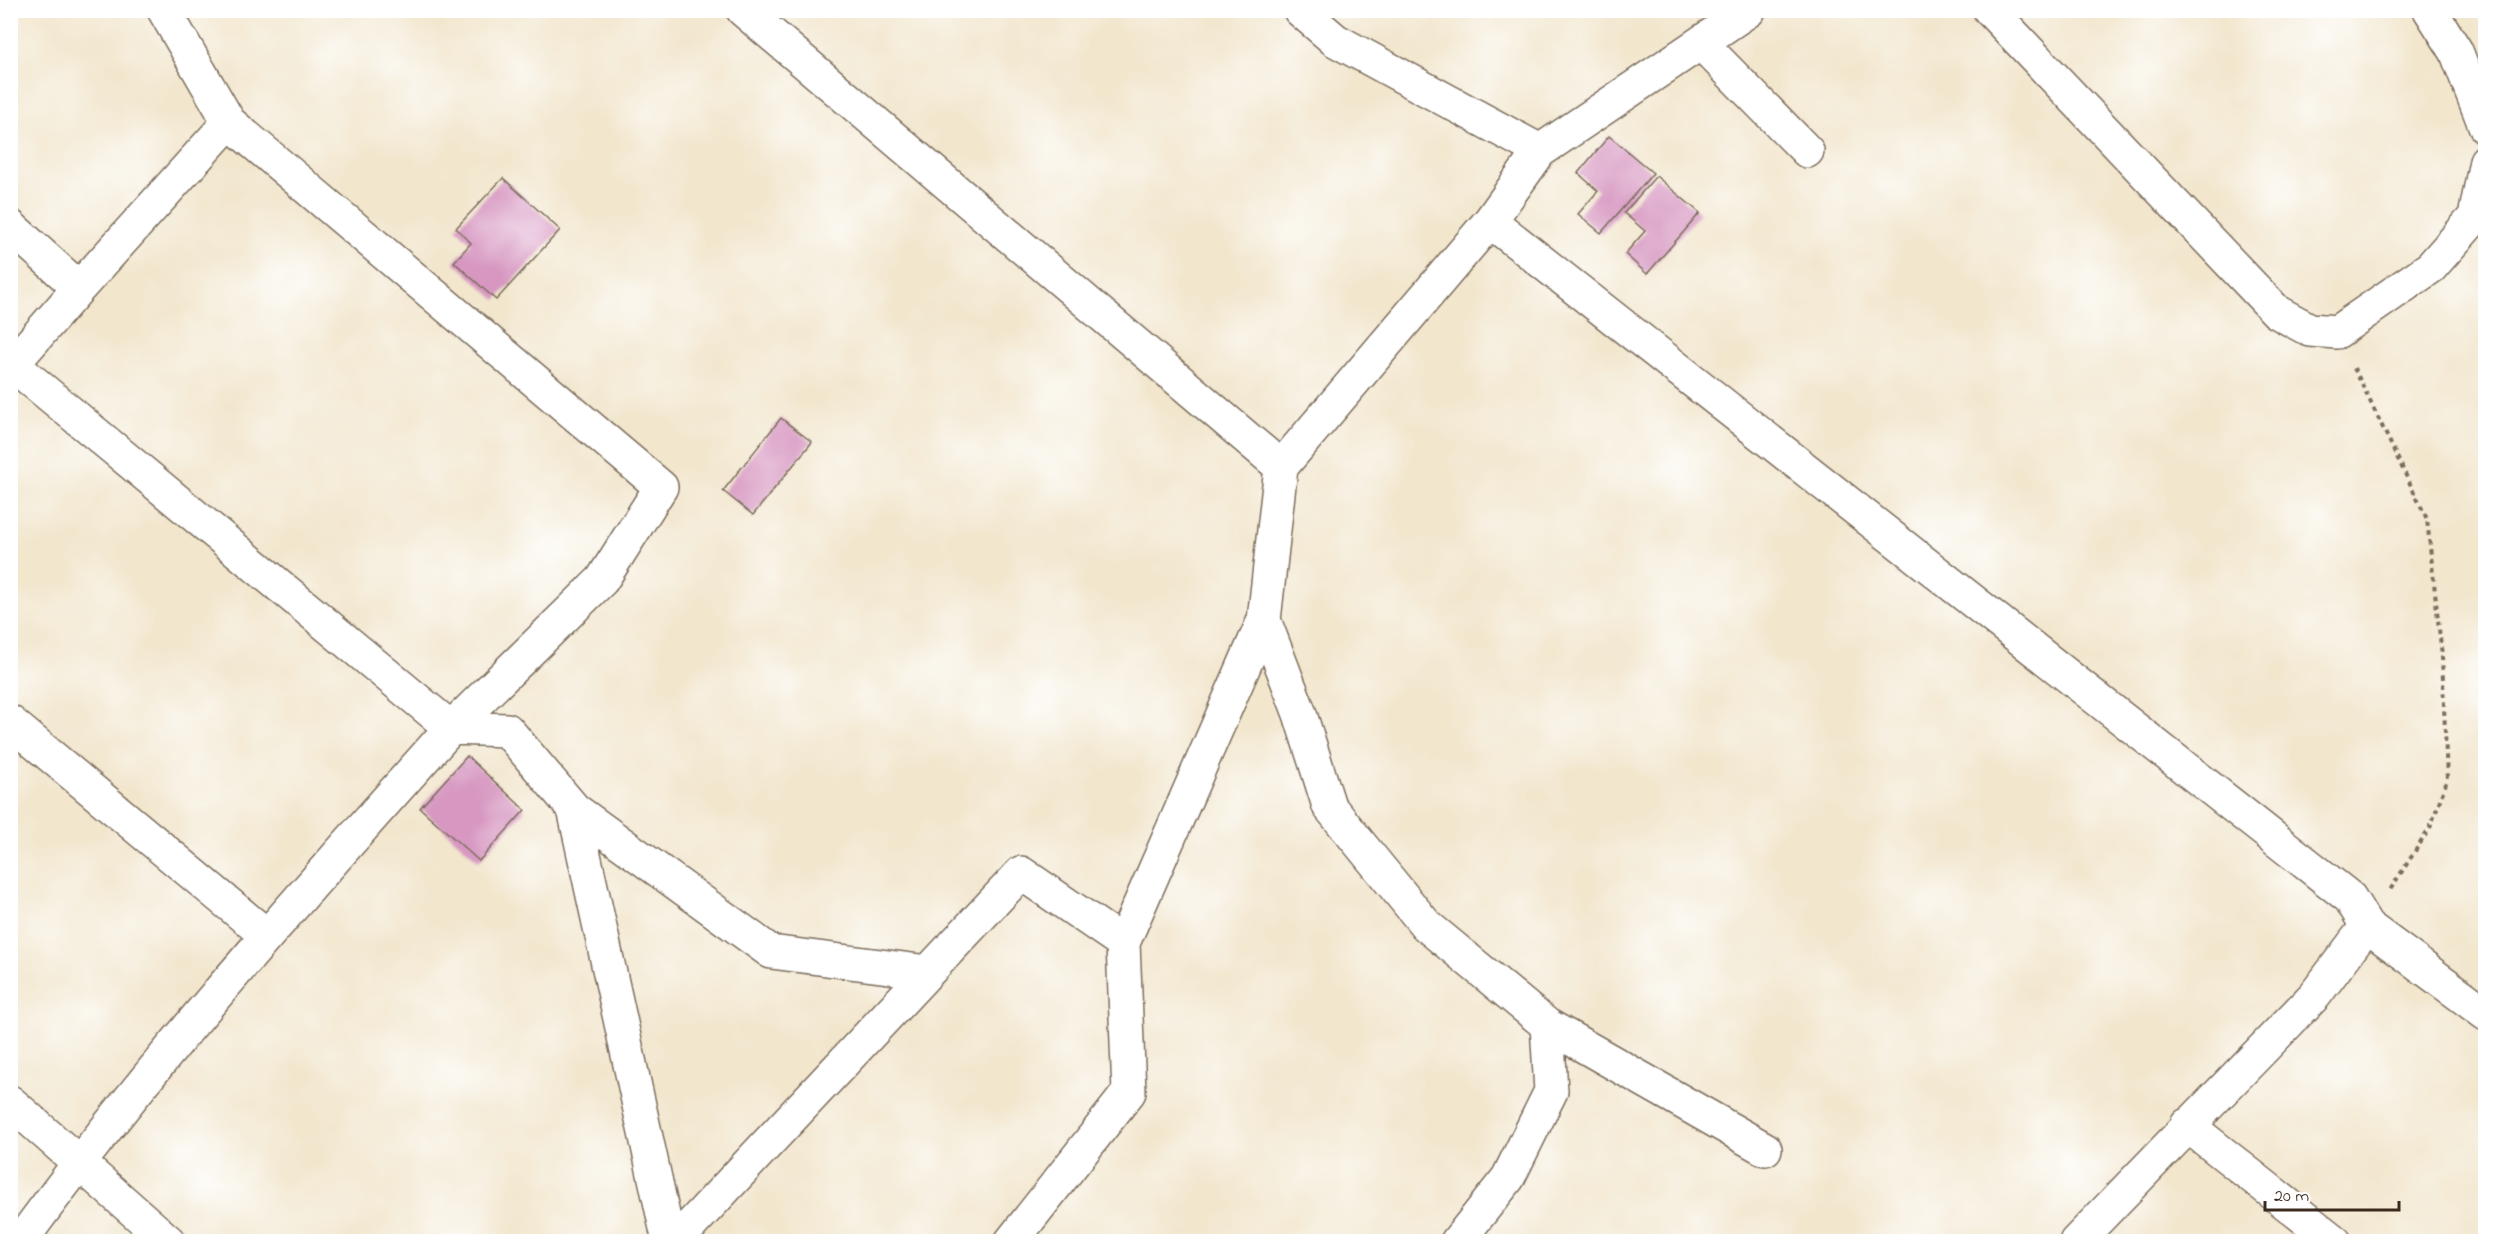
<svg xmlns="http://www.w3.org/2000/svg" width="2496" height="1252" viewBox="0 0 2496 1252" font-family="'Indie Flower',sans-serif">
<rect width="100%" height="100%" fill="#fff"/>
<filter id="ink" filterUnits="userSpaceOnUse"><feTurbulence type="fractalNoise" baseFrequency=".0167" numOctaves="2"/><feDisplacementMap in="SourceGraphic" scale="12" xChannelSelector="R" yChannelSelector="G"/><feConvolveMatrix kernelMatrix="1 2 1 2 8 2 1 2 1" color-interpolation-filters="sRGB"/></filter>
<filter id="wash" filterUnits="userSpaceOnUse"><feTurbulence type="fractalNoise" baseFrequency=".008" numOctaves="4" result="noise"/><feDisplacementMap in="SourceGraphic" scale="24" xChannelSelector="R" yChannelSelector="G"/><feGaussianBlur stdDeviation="1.35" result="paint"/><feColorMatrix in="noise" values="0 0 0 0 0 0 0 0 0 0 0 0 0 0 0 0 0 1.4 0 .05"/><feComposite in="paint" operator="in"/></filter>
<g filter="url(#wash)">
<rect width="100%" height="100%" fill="#f2e6cd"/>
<g id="blocks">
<path fill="#d797c1" d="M1609,136L1653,173L1601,233L1578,214L1598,191L1578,173Z
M1656,176L1700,213L1647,274L1625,254L1645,231L1624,213Z
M503,178L560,230L496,300L454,262L471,243L456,228Z
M781,418L812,442L753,515L723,491Z
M467,756L525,810L479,861L420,808Z"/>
</g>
</g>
<g filter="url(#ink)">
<use href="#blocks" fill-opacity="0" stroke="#7b6c5b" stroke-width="1.5"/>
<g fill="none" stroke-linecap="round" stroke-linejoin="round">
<defs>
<path id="minor" d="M743,10L1281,467
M1300,10L1335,40L1540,151
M1990,10L2277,312L2310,330L2337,332L2431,267L2475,217L2486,161
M2430,10L2456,51L2486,128
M1701,43L1807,151
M229,122L661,487L602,580L451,728
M1490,221L2350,898L2367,926L2315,995L2076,1242
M10,226L79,288L10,367
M79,288L229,122L164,10
M13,365L451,728C302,895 152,1061 20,1242
M1264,620L1300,714L1329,806L1426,925L1547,1025L1765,1149
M10,722L266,935
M451,728L507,730L574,809L669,1242
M574,809L771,952L928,972
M2367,926L2486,1014
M10,1102L169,1242
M2187,1125L2335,1242
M675,1242L1021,873L1123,943L1264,620L1281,467L1490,221L1540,151L1749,10
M1011,1242L1129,1092L1123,943
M1457,1242L1508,1178L1551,1091L1547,1025"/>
</defs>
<use href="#minor" stroke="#7b6c5b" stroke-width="36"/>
<path stroke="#7b6c5b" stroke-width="4" stroke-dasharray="4.5 4.5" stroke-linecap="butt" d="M2354,368L2427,519L2442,656L2447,780L2430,828L2390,890"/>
<use href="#minor" stroke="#fff" stroke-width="33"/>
</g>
</g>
<rect width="2496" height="1252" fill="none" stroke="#fff" stroke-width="36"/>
<path d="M2265 1201v9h134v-9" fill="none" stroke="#3b2a1e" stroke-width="3"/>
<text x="2274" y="1201" font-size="18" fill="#3b2a1e" stroke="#ffffff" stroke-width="4.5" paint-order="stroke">20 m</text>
</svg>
